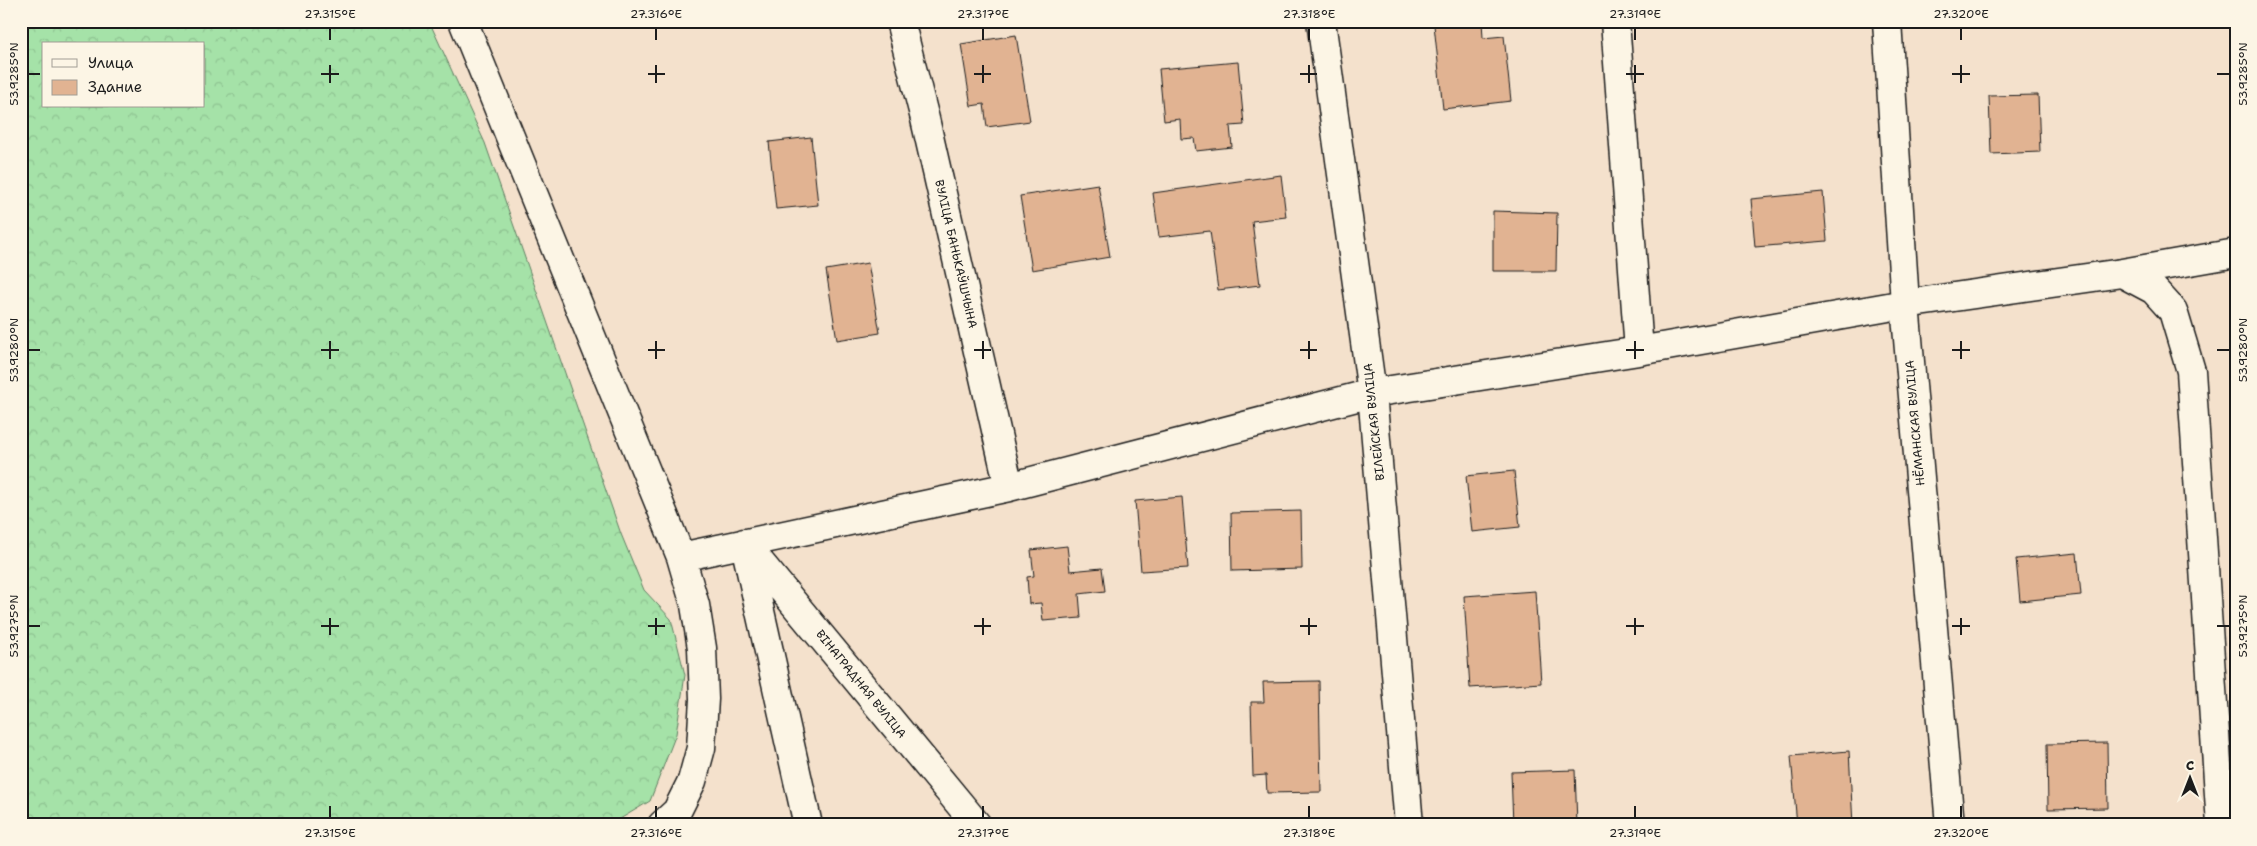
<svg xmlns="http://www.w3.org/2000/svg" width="2257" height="846" viewBox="0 0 2257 846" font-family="'Shantell Sans',sans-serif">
<defs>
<pattern id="forest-crowns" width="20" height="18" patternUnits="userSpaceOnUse" patternTransform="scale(1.25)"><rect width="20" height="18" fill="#a5e2a8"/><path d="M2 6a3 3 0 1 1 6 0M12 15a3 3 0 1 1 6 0" fill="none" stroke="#8dc190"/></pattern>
</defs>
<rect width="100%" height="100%" fill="#f4e1cc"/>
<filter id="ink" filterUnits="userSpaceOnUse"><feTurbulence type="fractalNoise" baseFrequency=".02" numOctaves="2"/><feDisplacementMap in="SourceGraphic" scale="10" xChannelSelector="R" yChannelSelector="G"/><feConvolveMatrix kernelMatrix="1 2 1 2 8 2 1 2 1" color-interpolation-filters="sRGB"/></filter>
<g filter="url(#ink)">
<path fill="url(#forest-crowns)" stroke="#607f62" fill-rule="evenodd" d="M21,21H429L485,143L621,534L644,590L671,619L685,675L676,734L650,801L610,825H21ZM44,44H204V106H44Z"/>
<path fill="#e1b392" stroke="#1c1c1c" d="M1462,21H1482L1483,38L1504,36L1511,101L1443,109L1434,25Z
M1016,35L1030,121L987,127L984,104L971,106L961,44Z
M1238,62L1244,125L1230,126L1232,147L1196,151L1194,138L1181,139L1180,119L1164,121L1159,69Z
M2038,95L2040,152L1991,154L1989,96Z
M811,137L818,205L776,209L769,142Z
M1281,175L1286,217L1252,221L1260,285L1218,290L1210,231L1159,237L1153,193Z
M1098,184L1110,257L1032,270L1020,196Z
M1823,192L1827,241L1755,247L1751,199Z
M1493,211L1557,213L1556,271H1493Z
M868,263L880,333L837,340L826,270Z
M1514,471L1520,527L1472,532L1466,476Z
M1182,497L1188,568L1141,571L1135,501Z
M1301,511L1302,569L1232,571L1231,513Z
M1067,546L1070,571L1102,568L1105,591L1079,594L1081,618L1043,621L1041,603L1029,604L1027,577L1034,576L1031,550Z
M2077,553L2081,595L2020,601L2016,559Z
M1535,591L1541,683L1470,688L1464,596Z
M1319,681L1321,792L1267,793L1266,775L1253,776L1251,702H1264L1263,682Z
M2107,743L2108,808L2048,809L2047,744Z
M1849,751L1853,825H1797L1791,756Z
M1575,770L1577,825H1513L1511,772Z"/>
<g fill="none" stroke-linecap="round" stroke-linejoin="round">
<defs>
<path id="minor" d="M463,21L681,557L695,605L702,648L704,699L701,748L692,781L677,811L662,825
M900,21L925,119L1009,487
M1321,21L1372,393L1409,825
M1615,21L1639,351
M1887,21L1905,304L1950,825
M2122,273L2154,290L2173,311L2191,371L2221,825
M744,543L977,825
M746,549L808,825
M681,557L1009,487L1372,393L1639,351L1905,304L2122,273L2236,253"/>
</defs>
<use href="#minor" stroke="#1c1c1c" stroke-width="31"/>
<use href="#minor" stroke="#fcf5e5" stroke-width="28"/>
</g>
</g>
<path fill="none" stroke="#1c1c1c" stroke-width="2" d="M330,28V40M656,28V40M983,28V40M1309,28V40M1635,28V40M1961,28V40M330,65V83M656,65V83M983,65V83M1309,65V83M1635,65V83M1961,65V83M28,74H40M321,74H339M648,74H665M974,74H991M1300,74H1317M1626,74H1644M1952,74H1970M2217,74H2230M330,341V359M656,341V359M983,341V359M1309,341V359M1635,341V359M1961,341V359M28,350H40M321,350H339M648,350H665M974,350H991M1300,350H1317M1626,350H1644M1952,350H1970M2217,350H2230M330,618V635M656,618V635M983,618V635M1309,618V635M1635,618V635M1961,618V635M28,626H40M321,626H339M648,626H665M974,626H991M1300,626H1317M1626,626H1644M1952,626H1970M2217,626H2230M330,806V818M656,806V818M983,806V818M1309,806V818M1635,806V818M1961,806V818"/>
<g text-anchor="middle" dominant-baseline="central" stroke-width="4" stroke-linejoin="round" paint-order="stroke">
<g font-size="12" fill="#1c1c1c" stroke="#fcf5e5">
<text transform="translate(956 254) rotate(77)">ВУЛІЦА БАНЬКАЎШЧЫНА</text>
<text transform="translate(1374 422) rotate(-96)">ВІЛЕЙСКАЯ ВУЛІЦА</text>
<text transform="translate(1915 423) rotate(-95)">НЁМАНСКАЯ ВУЛІЦА</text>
<text transform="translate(861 684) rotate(51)">ВІНАГРАДНАЯ ВУЛІЦА</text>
</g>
</g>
<rect width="2257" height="846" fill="none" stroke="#fcf5e5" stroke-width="55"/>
<rect x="42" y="42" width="162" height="65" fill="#fcf5e5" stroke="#a29e95"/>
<rect x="52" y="59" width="25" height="8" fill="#fcf5e5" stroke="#a29e95"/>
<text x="88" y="68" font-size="15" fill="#1c1c1c">Улица</text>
<rect x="52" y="80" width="25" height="15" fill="#e1b392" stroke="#a29e95"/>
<text x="88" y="92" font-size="15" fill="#1c1c1c">Здание</text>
<g transform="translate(2190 778)" stroke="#fcf5e5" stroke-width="4" paint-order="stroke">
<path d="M0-4L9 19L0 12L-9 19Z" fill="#1c1c1c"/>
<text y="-8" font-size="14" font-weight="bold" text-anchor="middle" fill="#1c1c1c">С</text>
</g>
<rect x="28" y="28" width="2202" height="790" fill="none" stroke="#1c1c1c" stroke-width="2"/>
<g font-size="12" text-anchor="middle" fill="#1c1c1c">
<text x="330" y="18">27.315°E</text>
<text x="656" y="18">27.316°E</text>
<text x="983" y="18">27.317°E</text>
<text x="1309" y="18">27.318°E</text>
<text x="1635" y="18">27.319°E</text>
<text x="1961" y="18">27.320°E</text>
<text transform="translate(14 74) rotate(-90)" y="4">53.9285°N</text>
<text transform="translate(2243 74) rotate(-90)" y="4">53.9285°N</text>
<text transform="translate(14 350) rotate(-90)" y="4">53.9280°N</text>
<text transform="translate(2243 350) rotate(-90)" y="4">53.9280°N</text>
<text transform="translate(14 626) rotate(-90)" y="4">53.9275°N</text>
<text transform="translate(2243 626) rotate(-90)" y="4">53.9275°N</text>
<text x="330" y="837">27.315°E</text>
<text x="656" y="837">27.316°E</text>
<text x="983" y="837">27.317°E</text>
<text x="1309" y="837">27.318°E</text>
<text x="1635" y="837">27.319°E</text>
<text x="1961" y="837">27.320°E</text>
</g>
</svg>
